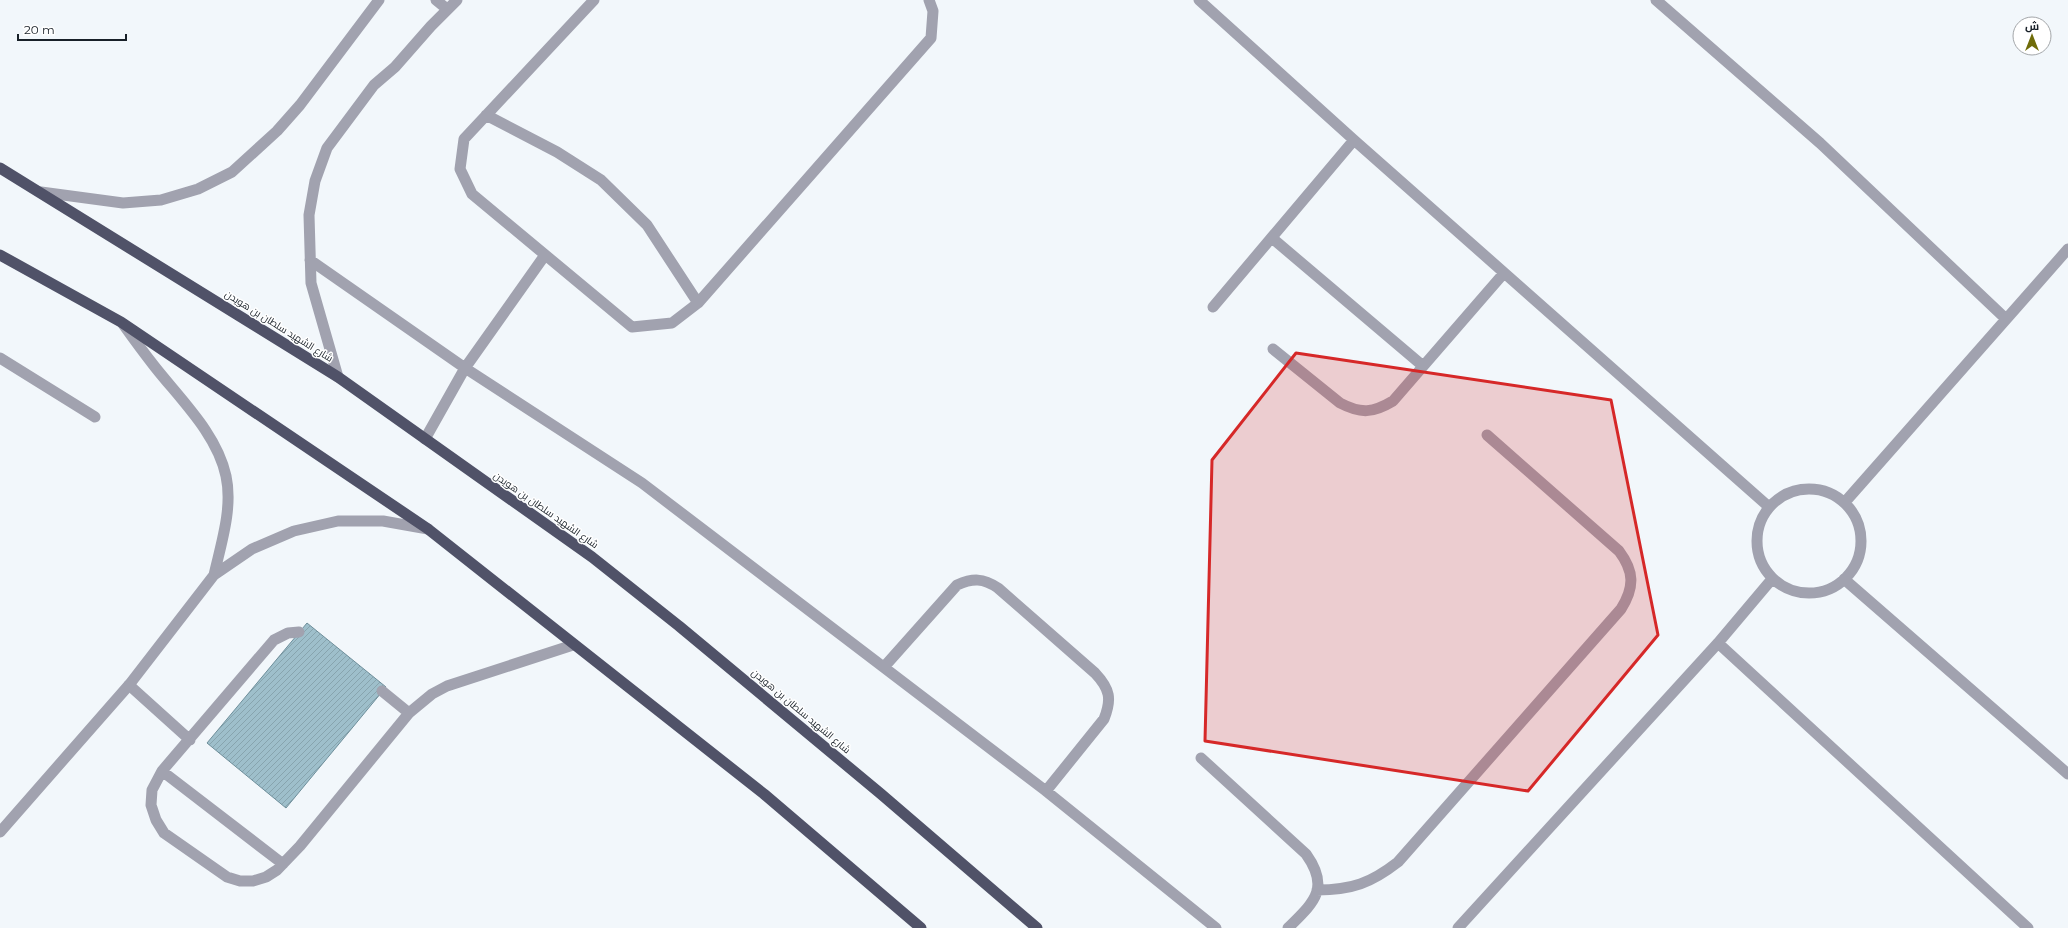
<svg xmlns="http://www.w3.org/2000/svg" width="2068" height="928" viewBox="0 0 2068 928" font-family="Montserrat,Cairo,sans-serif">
<defs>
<pattern id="building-hatch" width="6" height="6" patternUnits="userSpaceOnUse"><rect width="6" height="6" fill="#9ebfcb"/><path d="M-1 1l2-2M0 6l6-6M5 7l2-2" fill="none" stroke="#87a4ae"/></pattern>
</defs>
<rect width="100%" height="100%" fill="#f2f7fb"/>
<path fill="url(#building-hatch)" stroke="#6e8e9a" d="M307,623L386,687L286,808L207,743Z"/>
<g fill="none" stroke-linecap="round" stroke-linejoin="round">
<path stroke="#a1a2af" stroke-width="11" d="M436,0L447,9
M594,0L464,139L460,169L472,194L632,327L672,323L698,303L931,38L933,11L929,0
M1199,0L1354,140L1768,506
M1656,0L1820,143L2006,319
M486,115L557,152L601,180L647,225L698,303
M41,192L123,203L161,200L198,189L232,172L277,131L300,105L379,0
M1272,238L1423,366
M310,260L465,368L642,483L1046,791L1216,928
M1213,307L1354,140
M1273,349L1340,403C1361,414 1373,413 1393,401L1504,273
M0,358L95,417
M338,377L311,283L309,215L315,181L327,148L374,85L395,67L431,26L457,0
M425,439L465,368L545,255
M1757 541a52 52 0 1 1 104 0a52 52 0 1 1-104 0Z
M1845,502L2068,249
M1844,579L2068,774
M299,632L288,633L274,640L162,771L152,790L151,805L156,820L164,833L227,877L240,881H253L266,877L277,870L300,846L409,713L432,694L447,686L573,645
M1718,643L2028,928
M884,667L957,585C973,578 983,578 998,588L1095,673C1110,689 1112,699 1104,719L1046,791
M129,685L190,740
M382,691L409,713
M1201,758L1306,854C1331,889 1313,903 1288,928
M162,771L283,864
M1317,890C1352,890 1371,883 1398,862L1621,609C1635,587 1634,571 1619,551L1487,435
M1458,928L1718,643L1772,579"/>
<path stroke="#a1a2af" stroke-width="11" d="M123,324C133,338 144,353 155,367C181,400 217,434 226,476C233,508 221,544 214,575
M0,832L129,685L214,575L252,549L294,531L338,521H383L428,529"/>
<path stroke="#505268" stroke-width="11" d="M0,168L338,377L592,557L679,626L881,794L1037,928
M0,255L121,322L428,529L764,794L921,928"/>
</g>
<path fill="#d62828" fill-opacity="0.2" stroke="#d62828" stroke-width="3" stroke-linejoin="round" d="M1296,353L1611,400L1658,635L1528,791L1205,741L1212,460Z"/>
<g text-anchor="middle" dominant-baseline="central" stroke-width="3" stroke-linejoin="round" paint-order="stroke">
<g font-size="10" fill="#182028" stroke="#fff">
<text transform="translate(279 326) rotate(32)">شارع الشهيد سلطان بن هويدن</text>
<text transform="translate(546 510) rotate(35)">شارع الشهيد سلطان بن هويدن</text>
<text transform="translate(801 711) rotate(40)">شارع الشهيد سلطان بن هويدن</text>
</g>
</g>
<g transform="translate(2032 36)"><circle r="19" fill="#ffffff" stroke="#a3a6a9"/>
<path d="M0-3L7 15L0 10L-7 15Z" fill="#6f6c09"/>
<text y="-6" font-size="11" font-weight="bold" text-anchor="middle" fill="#182028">ش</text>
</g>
<path d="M18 34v6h108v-6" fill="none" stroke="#182028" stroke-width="2"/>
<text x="24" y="34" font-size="12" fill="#182028" stroke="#ffffff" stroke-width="3" paint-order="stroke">20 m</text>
</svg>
